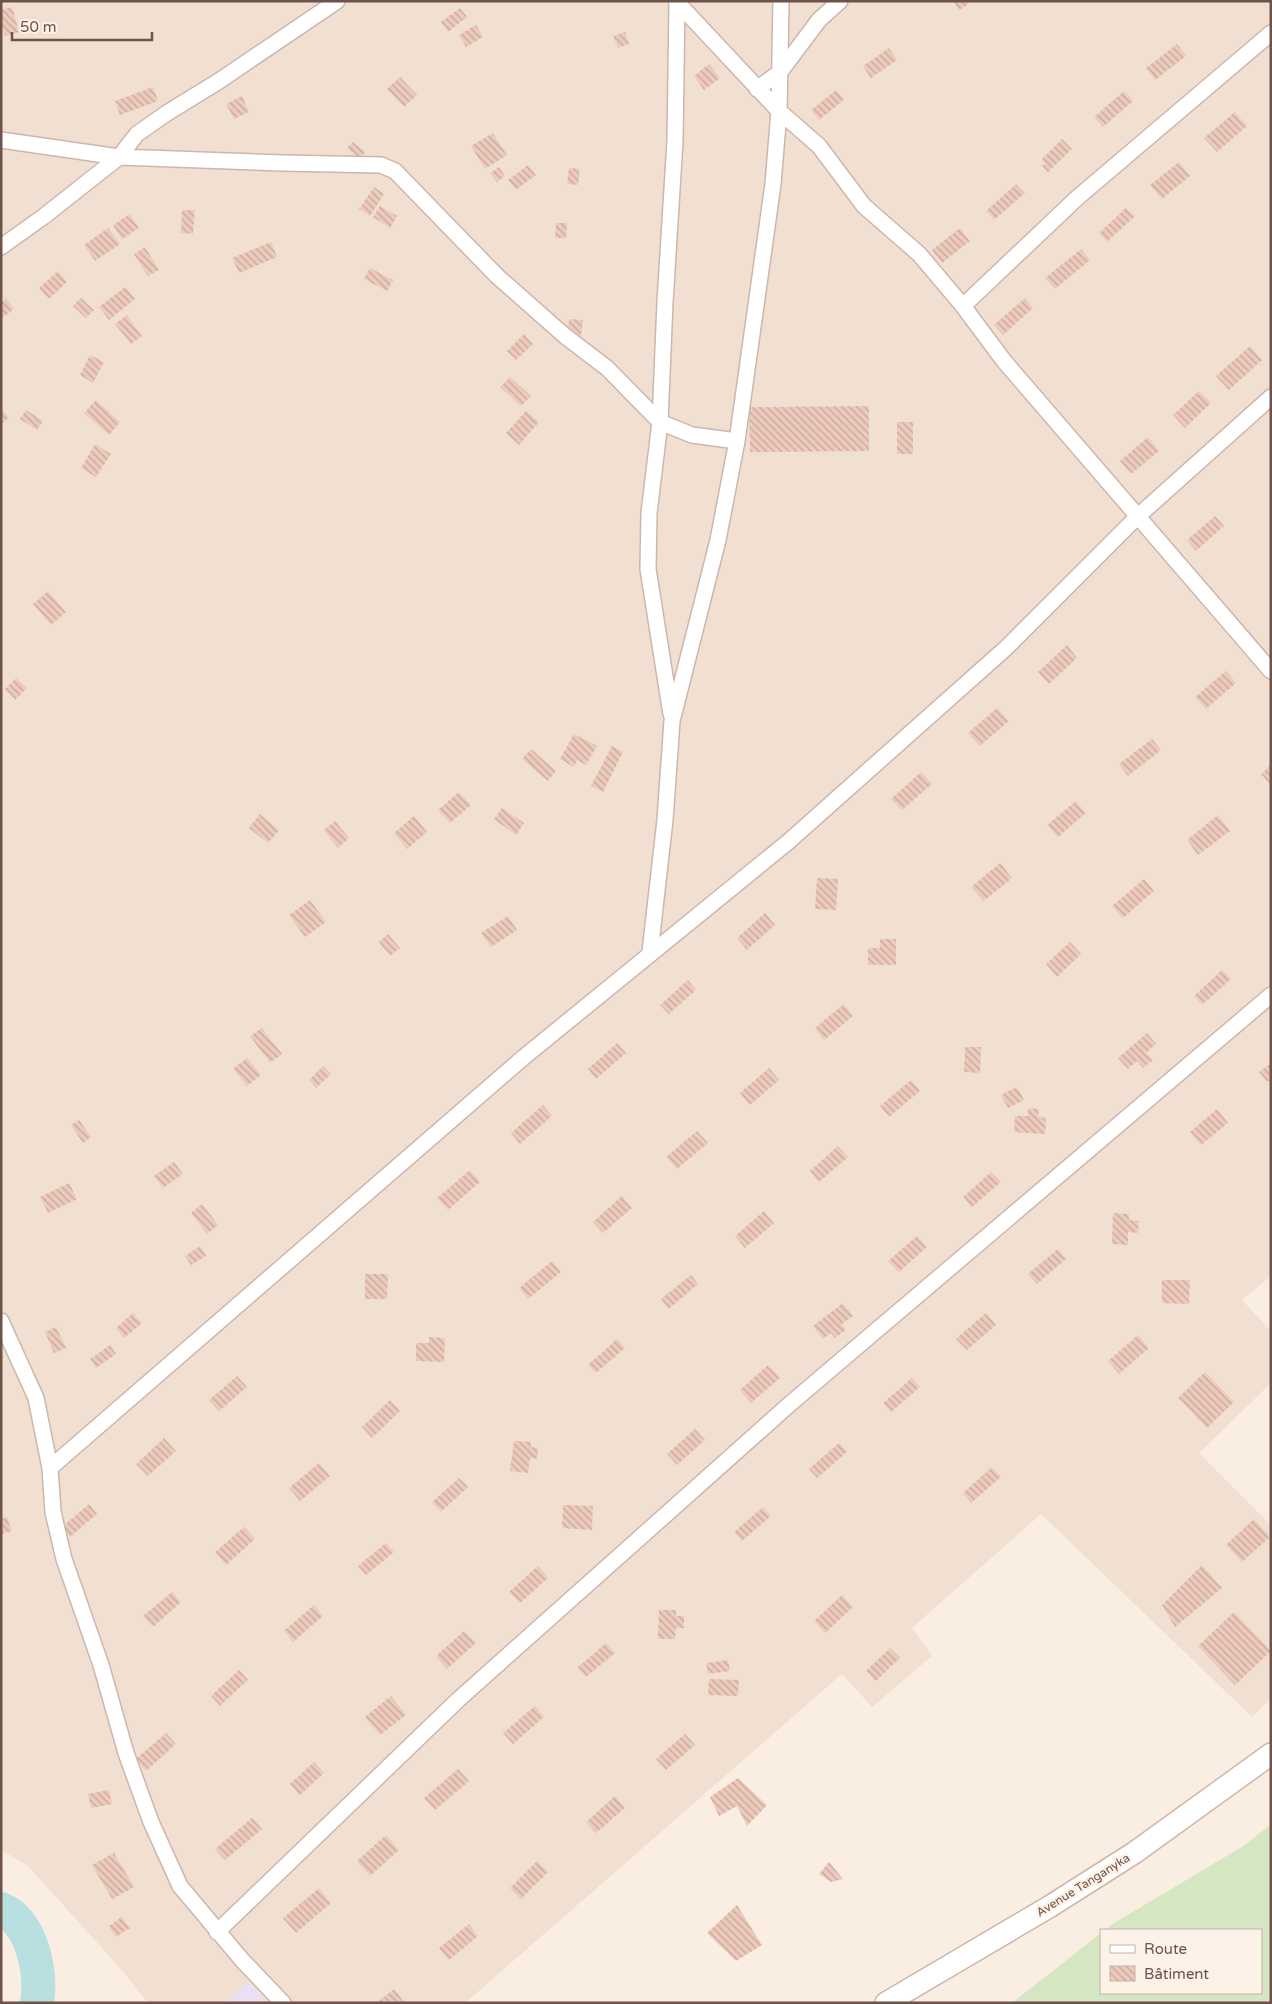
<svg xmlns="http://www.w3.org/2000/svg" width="1272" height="2004" viewBox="0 0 1272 2004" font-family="'Varela Round',sans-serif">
<defs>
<pattern id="building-back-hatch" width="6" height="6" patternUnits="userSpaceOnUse" patternTransform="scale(1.25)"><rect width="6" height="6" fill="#edcabc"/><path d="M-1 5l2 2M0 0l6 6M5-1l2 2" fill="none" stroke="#c4a79b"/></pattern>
</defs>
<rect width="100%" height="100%" fill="#faeee2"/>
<path fill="#f1dfd1" d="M1,1H1271V1276L1242,1300L1271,1331V1383L1199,1453L1271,1525V1698L1252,1717L1041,1514L912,1628L932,1656L872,1707L842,1674L465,2003H148L121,1969L27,1865L1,1850Z"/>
<path fill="#ebdff6" d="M250,1982L267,2003H225Z"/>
<path fill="#d5e6c2" d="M1271,1824V2003H1012L1101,1933V1993H1261V1930H1105L1114,1923L1245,1845Z"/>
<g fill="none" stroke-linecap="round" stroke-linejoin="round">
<path stroke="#b9e0e1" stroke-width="34" d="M1,1909C32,1922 42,1972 37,2003"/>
</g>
<path fill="url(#building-back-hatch)" d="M953,1H967L969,4L959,10Z
M12,7L19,32L5,36L1,22V10Z
M460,8L467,17L448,32L441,22Z
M476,25L483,37L466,47L459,35Z
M625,32L629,44L618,48L613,36Z
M1177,44L1186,56L1155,80L1146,68Z
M889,48L897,60L871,78L863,66Z
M709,64L720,78L704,90L694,76Z
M400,77L417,95L404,107L387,89Z
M153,87L158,101L120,115L115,101Z
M836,90L844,100L819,120L811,110Z
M1124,91L1133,101L1103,127L1094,117Z
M242,96L249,112L234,119L226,104Z
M1235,112L1247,126L1217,152L1204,138Z
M493,133L507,155L485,169L471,146Z
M1062,139L1072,149L1048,172L1042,166L1045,163L1042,159Z
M353,142L365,152L360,159L347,148Z
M1179,162L1190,176L1162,199L1150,185Z
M528,165L536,175L516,190L508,180Z
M499,167L505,176L497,182L490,173Z
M569,168L580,169L578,185L567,184Z
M1016,184L1025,193L994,220L986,211Z
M374,187L384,194L370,216L359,209Z
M380,206L397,216L390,228L373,217Z
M1126,208L1135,216L1107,242L1099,233Z
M182,210H195L193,234L181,233Z
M130,214L139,228L122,239L113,225Z
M556,223H567L566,238H555Z
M108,228L120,244L95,261L84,245Z
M960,228L970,241L942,263L932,250Z
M271,242L277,257L239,273L232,258Z
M145,247L159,270L148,276L134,254Z
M1081,249L1090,260L1055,289L1045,278Z
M370,268L393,280L387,291L364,279Z
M58,271L67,282L49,299L39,288Z
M125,287L135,299L109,320L99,307Z
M81,298L94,310L86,318L73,306Z
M1025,298L1033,308L1003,335L994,325Z
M6,299L14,309L1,319V302Z
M127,315L142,336L131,344L115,324Z
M569,319L583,320L581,336L568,335Z
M524,334L533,344L516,360L507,351Z
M1250,346L1262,360L1229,390L1216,376Z
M90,355L104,362L93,383L80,375Z
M510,377L531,396L521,406L500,387Z
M1199,391L1211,403L1185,428L1173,415Z
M96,400L120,422L109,435L84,413Z
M869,406V451L750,452L749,407Z
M1,409L9,417L1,425Z
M26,410L43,421L37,430L20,419Z
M526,411L539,422L519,445L506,433Z
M897,422H913V454H897Z
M1148,437L1159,451L1131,474L1120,461Z
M95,444L111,454L96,477L81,468Z
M1215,516L1224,526L1196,551L1187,540Z
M48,591L66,612L51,625L33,604Z
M1067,645L1077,658L1049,684L1038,672Z
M1226,671L1236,683L1206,709L1195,697Z
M16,678L27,688L15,700L5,689Z
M997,708L1009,721L980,746L968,733Z
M574,734L597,746L586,765L577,760L574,767L560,759Z
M1152,739L1161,750L1128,776L1119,764Z
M612,746L623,752L603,792L591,786Z
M531,749L556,771L548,781L522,759Z
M1271,765V785L1261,774Z
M921,772L932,784L902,810L891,799Z
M459,792L471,805L450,823L438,810Z
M1076,801L1086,813L1058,837L1047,825Z
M502,808L524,823L516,835L494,819Z
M260,814L279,830L268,843L249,828Z
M1218,815L1230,831L1198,855L1187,840Z
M414,816L427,832L407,849L394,833Z
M335,821L349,838L338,848L324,830Z
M1000,863L1012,878L984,901L971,887Z
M817,878L838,879L836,910L815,909Z
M1144,879L1154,891L1123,918L1112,906Z
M310,900L326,922L305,937L289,915Z
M765,913L775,925L747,950L737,938Z
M508,916L517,930L491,947L481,933Z
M388,934L400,948L390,956L379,942Z
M880,939H896V965H868V948H880Z
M1070,942L1081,954L1057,977L1046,964Z
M1222,970L1231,979L1202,1005L1194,996Z
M688,980L696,990L669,1014L660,1005Z
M844,1004L853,1016L824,1040L815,1028Z
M262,1028L282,1054L270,1063L250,1036Z
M1147,1033L1156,1044L1146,1053L1153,1060L1143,1068L1137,1061L1128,1069L1118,1058Z
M617,1043L626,1053L596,1079L588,1069Z
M965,1047H981L980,1073L964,1072Z
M247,1058L261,1075L247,1086L233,1069Z
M1271,1063V1079L1267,1082L1259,1072Z
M323,1066L331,1074L316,1088L309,1080Z
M769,1068L779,1080L750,1105L740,1093Z
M911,1080L920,1091L889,1117L880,1106Z
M1017,1087L1024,1100L1008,1108L1001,1095Z
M543,1105L552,1116L520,1144L511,1133Z
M1028,1108L1039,1109L1038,1117L1046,1118L1045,1134L1014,1132L1015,1116H1028Z
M1217,1109L1228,1123L1201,1145L1190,1132Z
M79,1120L91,1137L83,1143L71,1125Z
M697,1131L708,1143L677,1169L666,1157Z
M838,1146L848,1157L819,1182L810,1171Z
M174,1162L183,1174L163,1188L154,1176Z
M470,1170L480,1182L448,1210L437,1198Z
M991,1172L1001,1182L972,1207L963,1197Z
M69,1183L77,1199L48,1213L40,1197Z
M622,1196L632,1208L603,1233L593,1222Z
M202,1204L218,1225L207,1234L191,1213Z
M764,1211L774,1223L745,1248L735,1236Z
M1113,1213L1129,1214V1220L1139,1221L1138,1233L1128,1232V1245L1112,1244Z
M917,1236L927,1247L899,1272L888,1261Z
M200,1246L206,1256L191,1265L185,1256Z
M1058,1249L1066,1259L1037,1284L1028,1274Z
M552,1261L561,1272L528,1299L519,1288Z
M365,1274H388L387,1299H365Z
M691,1275L698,1284L669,1309L661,1299Z
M1162,1280H1190L1189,1304L1162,1303Z
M843,1303L853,1316L842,1324L846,1330L835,1338L831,1333L823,1339L813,1326Z
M133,1313L142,1323L124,1338L116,1328Z
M986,1313L996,1325L967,1350L956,1339Z
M56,1327L66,1348L54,1353L45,1332Z
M1138,1335L1149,1348L1119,1374L1108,1361Z
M429,1337L445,1338L444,1362L416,1361V1343H429Z
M617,1339L625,1348L596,1373L588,1365Z
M110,1345L116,1354L96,1368L90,1359Z
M768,1365L780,1378L751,1403L740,1390Z
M1205,1372L1234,1402L1207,1428L1178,1398Z
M237,1376L247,1387L219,1411L209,1400Z
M912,1378L920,1387L891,1412L883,1403Z
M390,1400L400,1411L372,1438L362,1427Z
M695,1429L705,1440L677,1465L667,1454Z
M164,1438L176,1451L148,1476L136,1464Z
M514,1441L531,1442V1447L538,1448L537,1459L530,1458L528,1473L510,1471Z
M839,1443L847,1452L817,1478L809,1469Z
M319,1463L330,1476L300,1501L289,1488Z
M992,1467L1001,1477L971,1503L963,1493Z
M459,1478L468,1487L441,1512L432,1502Z
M89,1504L97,1514L70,1537L62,1527Z
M563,1505L593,1506L592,1530L562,1528Z
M763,1507L771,1516L742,1541L734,1532Z
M7,1517L12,1531L1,1534V1519Z
M1254,1519L1270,1537L1242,1562L1226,1545Z
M244,1527L255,1539L226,1565L215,1552Z
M386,1543L394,1552L366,1575L358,1566Z
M1202,1565L1222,1588L1175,1627L1162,1605Z
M538,1566L548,1578L520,1603L509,1592Z
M172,1592L181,1602L153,1627L143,1616Z
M842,1595L853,1607L825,1633L814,1621Z
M314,1605L323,1616L293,1642L284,1631Z
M659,1610H676V1616H684V1628H676L675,1639H658Z
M1234,1612L1271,1651L1235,1685L1198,1646Z
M464,1631L476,1643L447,1669L436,1656Z
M606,1643L615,1653L586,1677L577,1668Z
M890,1648L900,1658L876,1681L866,1671Z
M728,1660L730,1671L708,1674L706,1663Z
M239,1670L248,1680L220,1706L211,1696Z
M709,1679L739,1680L738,1696L708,1695Z
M391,1696L406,1715L380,1735L365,1717Z
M535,1706L544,1717L513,1744L503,1733Z
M166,1733L176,1744L146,1771L136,1759Z
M685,1734L695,1745L666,1770L656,1759Z
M314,1762L324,1773L300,1795L290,1784Z
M458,1769L469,1781L435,1810L424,1798Z
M738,1778L767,1805L747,1826L737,1806L719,1816L710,1797Z
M109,1790L112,1804L91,1808L88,1794Z
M615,1796L625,1808L596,1833L586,1822Z
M252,1818L262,1829L225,1860L215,1849Z
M386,1835L399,1850L370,1876L357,1861Z
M114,1853L134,1887L112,1899L92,1865Z
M537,1861L548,1872L521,1899L510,1888Z
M829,1862L843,1879L831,1882L819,1874Z
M319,1888L331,1903L296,1933L283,1918Z
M737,1905L762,1945L736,1961L707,1933Z
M122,1917L130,1928L116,1937L109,1926Z
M469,1924L478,1936L449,1960L439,1948Z
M394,1989L404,2002L402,2003H376Z"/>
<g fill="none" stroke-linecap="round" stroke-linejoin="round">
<defs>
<path id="street" d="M676,1L779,111L819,146L864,206L919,254L963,306L1004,361L1271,671
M757,89L780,72L819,20L840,1
M1,140L119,157L282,163L381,165L395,171L497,276L565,336L607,368L660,422L692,435L737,441
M1,247L43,217L119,157L137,134L167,113L219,81L337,1
M963,306L1077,198L1271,33
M671,714L648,569L649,513L660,422L665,302L675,141L677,3
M650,952L665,820L672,721L718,540L737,441L773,184L779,111L781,1
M1,1321L36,1398L50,1468L53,1512L64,1559L101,1665L126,1753L151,1822L180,1886L242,1960L283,2003
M50,1468L524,1057L788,842L1006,648L1137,517L1271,397
M217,1932L459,1699L791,1403L1271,995"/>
<path id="secondary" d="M886,2003L1049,1907L1134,1853L1271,1754"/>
</defs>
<use href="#street" stroke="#ccb7ad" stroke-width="18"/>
<use href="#secondary" stroke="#cfb6aa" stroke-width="24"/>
<use href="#street" stroke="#fff" stroke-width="15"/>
<use href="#secondary" stroke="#fff" stroke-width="21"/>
</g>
<g text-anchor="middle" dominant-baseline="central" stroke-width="5" stroke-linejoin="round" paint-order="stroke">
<g font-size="12" fill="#6f534b" stroke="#fdf2e8">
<text transform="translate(1083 1885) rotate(-32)">Avenue Tanganyka</text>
</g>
</g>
<rect width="1272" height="2004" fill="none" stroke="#6f534b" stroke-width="5"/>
<rect x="1100" y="1929" width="162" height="65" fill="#fdf2e8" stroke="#c4b2a9"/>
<rect x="1110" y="1945" width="25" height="8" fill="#ffffff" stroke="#c4b2a9"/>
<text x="1144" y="1954" font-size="15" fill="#6f534b">Route</text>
<rect x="1110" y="1966" width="25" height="15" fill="url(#building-back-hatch)" stroke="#c4b2a9"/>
<text x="1144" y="1979" font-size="15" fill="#6f534b">Bâtiment</text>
<path d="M12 32v8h140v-8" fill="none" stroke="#6f534b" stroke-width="2.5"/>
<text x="20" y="32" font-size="15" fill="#6f534b" stroke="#fdf2e8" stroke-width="4" paint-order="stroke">50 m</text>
</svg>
